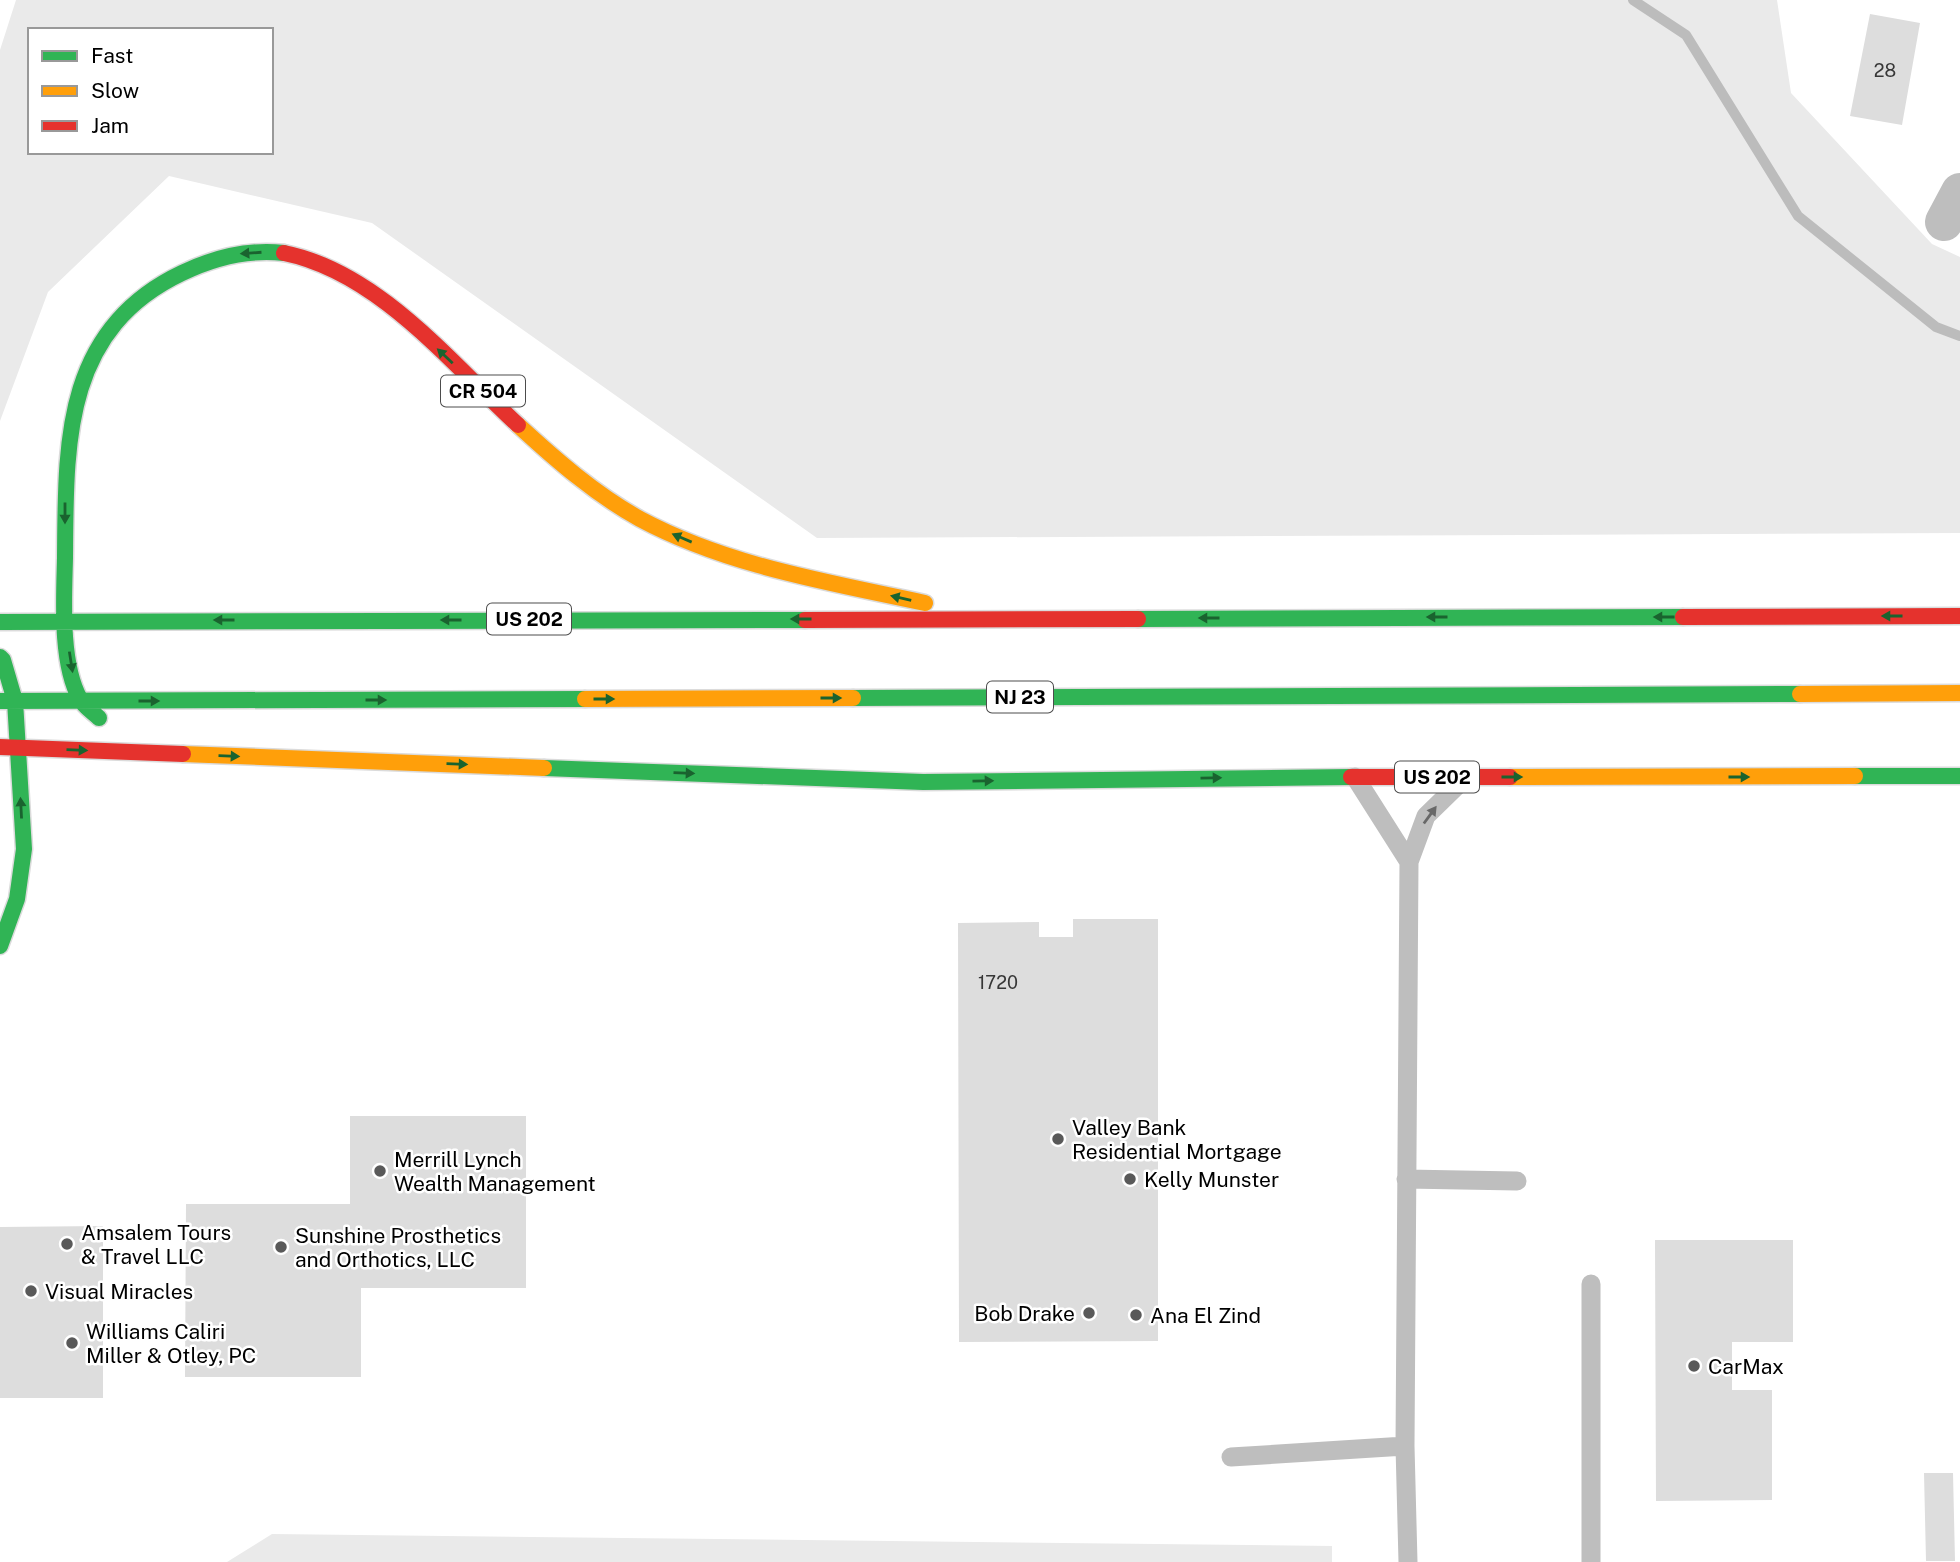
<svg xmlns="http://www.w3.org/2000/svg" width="1960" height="1562" viewBox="0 0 1960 1562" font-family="'Public Sans',sans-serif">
<rect width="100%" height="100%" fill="#fff"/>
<path fill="#eaeaea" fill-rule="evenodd" d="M16,0H1777L1791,93L1932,244L1960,257V533L817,538L372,223L169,176L48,292L0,421V50ZM30,30H271V152H30Z
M272,1534L1332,1546V1562H227Z"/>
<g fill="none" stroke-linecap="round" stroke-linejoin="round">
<path stroke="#bcbcbc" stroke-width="10" d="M1633,0L1686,35L1798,216L1936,327L1960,336"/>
</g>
<path fill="#ddd" d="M1870,14L1920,23L1902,125L1850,116Z
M1073,919H1158V1341L959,1342L958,923L1039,922V937H1073Z
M350,1116H526V1288H361V1377H185L186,1204H350Z
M103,1226V1398H0V1227Z
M1655,1240H1793V1342H1732V1390H1772V1500L1656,1501Z
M1924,1473H1953L1955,1561H1926Z"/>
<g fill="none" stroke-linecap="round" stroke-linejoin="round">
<defs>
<path id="fast" d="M1138,619L1683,617
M0,622L805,620
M0,657L3,660L15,701L24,849L17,899L0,946
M853,698L1800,694
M0,701L585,699
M99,718C93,712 84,707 80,699C60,663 64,599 65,558C66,445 62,330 182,273C215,257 248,249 284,253
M544,768L923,782L1351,777
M1855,776H1960"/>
<path id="slow" d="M518,425C556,460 595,494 640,519C728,566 828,582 925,603
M1800,694L1960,693
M585,699L853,698
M183,754L544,768
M1510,777L1855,776"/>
<path id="jam" d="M284,253C378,272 450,362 518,425
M1683,617L1960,616
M805,620L1138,619
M0,747L183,754
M1351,777H1510"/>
</defs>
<use href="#fast" stroke="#dbdbdb" stroke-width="19"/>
<use href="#slow" stroke="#dbdbdb" stroke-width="19"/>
<use href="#jam" stroke="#dbdbdb" stroke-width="19"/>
<path stroke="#bebebe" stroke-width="19" d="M1355,777L1409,862
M1406,1179L1517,1181
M1591,1284V1562
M1405,1446L1409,862L1426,816L1466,777
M1231,1457L1405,1446L1408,1562"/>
<path stroke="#bebebe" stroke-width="38" d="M1944,222L1960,192"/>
<use href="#fast" stroke="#30b455" stroke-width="16"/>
<use href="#slow" stroke="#ff9f0a" stroke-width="16"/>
<use href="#jam" stroke="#e5322d" stroke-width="16"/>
</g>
<defs><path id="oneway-solid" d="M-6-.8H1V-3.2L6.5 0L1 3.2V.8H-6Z" transform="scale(1.75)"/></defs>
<g fill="#1a632f">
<use href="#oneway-solid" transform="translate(251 253) rotate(176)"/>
<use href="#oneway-solid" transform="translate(445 356) rotate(-137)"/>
<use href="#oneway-solid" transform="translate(65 513) rotate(90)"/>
<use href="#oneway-solid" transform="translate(682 538) rotate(-157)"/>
<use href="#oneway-solid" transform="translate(901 598) rotate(-167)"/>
<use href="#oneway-solid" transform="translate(1892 616) rotate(180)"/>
<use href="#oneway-solid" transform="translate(1437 617) rotate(180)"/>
<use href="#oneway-solid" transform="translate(1664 617) rotate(180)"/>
<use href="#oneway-solid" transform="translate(1209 618) rotate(180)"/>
<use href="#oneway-solid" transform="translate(801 619) rotate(180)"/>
<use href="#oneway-solid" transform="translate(224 620) rotate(180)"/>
<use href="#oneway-solid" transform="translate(451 620) rotate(180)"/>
<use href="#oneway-solid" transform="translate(71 662) rotate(81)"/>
<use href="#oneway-solid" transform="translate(831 698)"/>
<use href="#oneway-solid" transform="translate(604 699)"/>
<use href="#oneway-solid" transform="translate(376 700)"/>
<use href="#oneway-solid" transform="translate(149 701)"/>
<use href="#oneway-solid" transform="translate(77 750) rotate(2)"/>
<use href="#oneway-solid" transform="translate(229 756) rotate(2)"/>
<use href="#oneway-solid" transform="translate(457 764) rotate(2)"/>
<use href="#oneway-solid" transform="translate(684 773) rotate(2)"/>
<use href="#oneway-solid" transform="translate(1512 777)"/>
<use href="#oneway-solid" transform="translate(1739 777)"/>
<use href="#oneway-solid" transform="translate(1211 778) rotate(-1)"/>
<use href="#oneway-solid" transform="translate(983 781) rotate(-1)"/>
<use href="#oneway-solid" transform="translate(21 808) rotate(-93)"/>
</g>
<use fill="#686868" href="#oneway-solid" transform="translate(1430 815) rotate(-54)"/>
<g fill="#595959" stroke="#fff" stroke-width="2.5">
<circle cx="1058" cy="1139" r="7"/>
<circle cx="380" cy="1171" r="7"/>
<circle cx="1130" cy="1179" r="7"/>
<circle cx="67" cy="1244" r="7"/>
<circle cx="281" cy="1247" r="7"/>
<circle cx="31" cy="1291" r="7"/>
<circle cx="1089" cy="1313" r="7"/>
<circle cx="1136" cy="1315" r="7"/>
<circle cx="72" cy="1343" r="7"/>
<circle cx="1694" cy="1366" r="7"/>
</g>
<g text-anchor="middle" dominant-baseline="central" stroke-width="5" stroke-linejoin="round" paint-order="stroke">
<g font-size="18" fill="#373737">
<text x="1885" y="70">28</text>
<text x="998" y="982">1720</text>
</g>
<g fill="#fff" stroke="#4c4c4c" stroke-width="2">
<rect x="441" y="375.5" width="84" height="31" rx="5"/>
<rect x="487" y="603.5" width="84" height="31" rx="5"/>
<rect x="987" y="681.5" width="66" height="31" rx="5"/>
<rect x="1395" y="761.5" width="84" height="31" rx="5"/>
</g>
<g font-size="19" font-weight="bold" fill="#000">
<text x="483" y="391">CR 504</text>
<text x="529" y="619">US 202</text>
<text x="1020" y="697">NJ 23</text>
<text x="1437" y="777">US 202</text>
</g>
<g font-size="21" fill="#000" stroke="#fff" text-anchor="start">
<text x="1072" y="1127">Valley Bank<tspan x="1072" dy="24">Residential Mortgage</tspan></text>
<text x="394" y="1159">Merrill Lynch<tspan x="394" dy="24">Wealth Management</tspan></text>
<text x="1144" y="1179">Kelly Munster</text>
<text x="81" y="1232">Amsalem Tours<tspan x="81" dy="24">&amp; Travel LLC</tspan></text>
<text x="295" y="1235">Sunshine Prosthetics<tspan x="295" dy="24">and Orthotics, LLC</tspan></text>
<text x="45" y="1291">Visual Miracles</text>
<text x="1075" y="1313" text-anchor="end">Bob Drake</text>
<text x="1150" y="1315">Ana El Zind</text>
<text x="86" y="1331">Williams Caliri<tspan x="86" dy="24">Miller &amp; Otley, PC</tspan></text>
<text x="1708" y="1366">CarMax</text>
</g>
</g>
<rect x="28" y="28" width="245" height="126" fill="#ffffff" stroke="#999999" stroke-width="2"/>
<rect x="42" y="51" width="35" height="10" fill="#30b455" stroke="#999999" stroke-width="2"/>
<text x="91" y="63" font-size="21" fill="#000000">Fast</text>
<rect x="42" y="86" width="35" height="10" fill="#ff9f0a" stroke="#999999" stroke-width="2"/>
<text x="91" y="98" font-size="21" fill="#000000">Slow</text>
<rect x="42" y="121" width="35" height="10" fill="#e5322d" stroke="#999999" stroke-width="2"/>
<text x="91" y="133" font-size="21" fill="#000000">Jam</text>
</svg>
